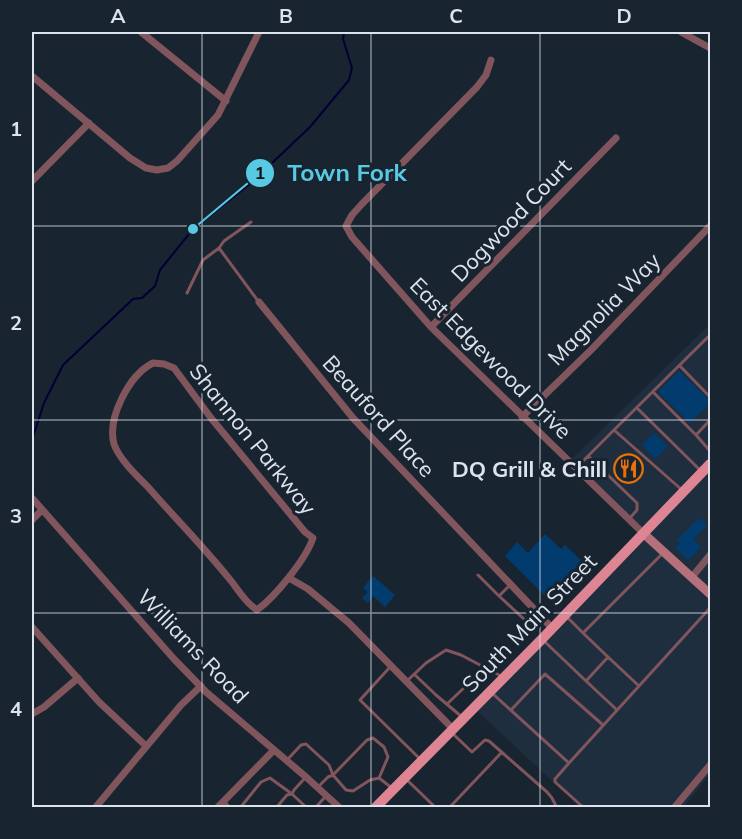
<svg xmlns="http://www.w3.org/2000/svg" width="742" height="839" viewBox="0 0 742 839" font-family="Mulish,sans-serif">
<rect width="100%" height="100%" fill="#192431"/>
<path fill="#1e2e3f" d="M710,324V774L684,807H580L474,708L643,533L569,462Z"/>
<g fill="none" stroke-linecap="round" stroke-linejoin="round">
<path stroke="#000034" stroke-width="2" d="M32,440L44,403L63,365L133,299L142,298L155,286L160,270L193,229L251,183L310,127L349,80L352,68L343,39L344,32"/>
</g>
<path fill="#023b6e" d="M679,371L711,402L690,423L658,392Z
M654,433L668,446L655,459L642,445Z
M699,518L707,525L693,539L701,547L688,560L675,547L680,543L677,540Z
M545,534L561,549L565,545L582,561L547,598L505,556L517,542L528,553Z
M373,576L395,595L385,607L373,596L368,603L362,598L368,592L363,588Z"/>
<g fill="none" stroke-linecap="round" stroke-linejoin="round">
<path stroke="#80555b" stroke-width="3" d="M251,222L224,241L219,248L258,301
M187,293L203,260L219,248
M680,366L710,397
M653,392L696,435
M637,408L701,471
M710,420L696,435L710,451
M614,430L710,335
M588,456L637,503V510L630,518
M577,467L614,430L682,490
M478,575L499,596
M509,586L499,596L525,620
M567,617L583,633L663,553
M543,640L586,681L608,657L583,633
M608,657L639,686
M390,667L360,700L420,759
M414,674L436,695L462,717
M408,680L426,663L446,650L461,655L501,676
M586,681L617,710
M493,694L569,763L555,779V782L584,808
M448,703L486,667
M511,710L545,674L603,725
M452,733L472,752L485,740L489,741L547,792L552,798L557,808
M288,759L301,745L306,744L329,765L333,775L367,740L373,738L384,747L388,757L379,778
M569,763L710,608
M305,778L294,790L292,794L307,808
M406,779L436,808
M318,787L328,777L333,775L346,790L353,791L370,780L379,778L392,788
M223,801L231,808
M240,808L261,782L270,778L292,794L287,795L276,808
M315,808L326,796
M449,808L502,752"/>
<path stroke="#80555b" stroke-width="7" d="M141,32L226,101
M681,32L710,48
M491,60L486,75L477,87L361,205L352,215L346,226L352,237L431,327L643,533
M32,76L130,158L146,168L157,170L168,168L177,161L218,115L259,32
M32,181L89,123
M259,302L353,418L551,627
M431,327L616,138
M153,363L164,364L174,368L211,418L305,532L313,538C306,559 275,597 257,610C244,602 237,587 227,576C202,545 174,517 148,487C137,476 119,459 114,444C107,418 129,375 153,363Z
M522,417L591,350L710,226
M32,498L174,659L206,692L306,777L340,808
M32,520L42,510
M692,577L710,555
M289,578L308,589L349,623L453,729
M32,627L99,702L146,746
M32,714L44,707L78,678
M95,808L181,705L201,686
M217,808L274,750
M674,808L710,765"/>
<path stroke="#b5707b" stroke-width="9" d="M643,533L710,594"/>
<path stroke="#dd8593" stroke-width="10" d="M375,808L542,639L710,464"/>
</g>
<path fill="none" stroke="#dce3ec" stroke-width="1.5" stroke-opacity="0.55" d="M202,32V808M371,32V808M540,32V808M32,226H710M32,420H710M32,613H710"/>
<defs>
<symbol id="restaurant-ring" viewBox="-11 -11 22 22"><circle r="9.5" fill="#192431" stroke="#e8710a" stroke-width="1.5"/><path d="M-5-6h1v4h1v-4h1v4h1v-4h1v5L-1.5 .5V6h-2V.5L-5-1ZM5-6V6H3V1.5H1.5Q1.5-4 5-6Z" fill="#e8710a"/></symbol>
</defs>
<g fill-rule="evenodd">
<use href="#restaurant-ring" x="612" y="452" width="33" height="33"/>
</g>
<g text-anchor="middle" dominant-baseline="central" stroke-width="6" stroke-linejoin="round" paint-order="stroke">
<g font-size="22" fill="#dce3ec" stroke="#192431">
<text transform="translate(511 220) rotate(-46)">Dogwood Court</text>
<text transform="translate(604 309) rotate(-45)">Magnolia Way</text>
<text transform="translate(491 358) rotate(45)">East Edgewood Drive</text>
<text transform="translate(379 416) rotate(48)">Beauford Place</text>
<text transform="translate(253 439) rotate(51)">Shannon Parkway</text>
<text transform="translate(529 623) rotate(-46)">South Main Street</text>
<text transform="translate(193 646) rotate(46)">Williams Road</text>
</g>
<g font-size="22" font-weight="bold" fill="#dce3ec" stroke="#192431" text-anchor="end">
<text x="607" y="469">DQ Grill &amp; Chill</text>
</g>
</g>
<path fill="none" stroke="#58c9e3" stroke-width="2" d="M193 229L260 173"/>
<g fill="#58c9e3" stroke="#192431" stroke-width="2">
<circle cx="193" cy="229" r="6"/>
<circle cx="260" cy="173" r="15"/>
</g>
<g font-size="18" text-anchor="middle" font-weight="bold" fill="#111">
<text x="260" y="179">1</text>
</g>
<g font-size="24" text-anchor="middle" font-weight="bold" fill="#58c9e3" stroke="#192431" stroke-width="6" stroke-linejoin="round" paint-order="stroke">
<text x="347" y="181">Town Fork</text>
</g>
<rect width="742" height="839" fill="none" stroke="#192431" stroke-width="66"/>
<rect x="33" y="33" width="676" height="773" fill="none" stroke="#dce3ec" stroke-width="2"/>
<g font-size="20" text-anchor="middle" font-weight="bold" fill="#dce3ec">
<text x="118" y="23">A</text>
<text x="286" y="23">B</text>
<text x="456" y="23">C</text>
<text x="624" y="23">D</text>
<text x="16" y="136">1</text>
<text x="16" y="330">2</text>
<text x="16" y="523">3</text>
<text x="16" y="716">4</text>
</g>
</svg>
